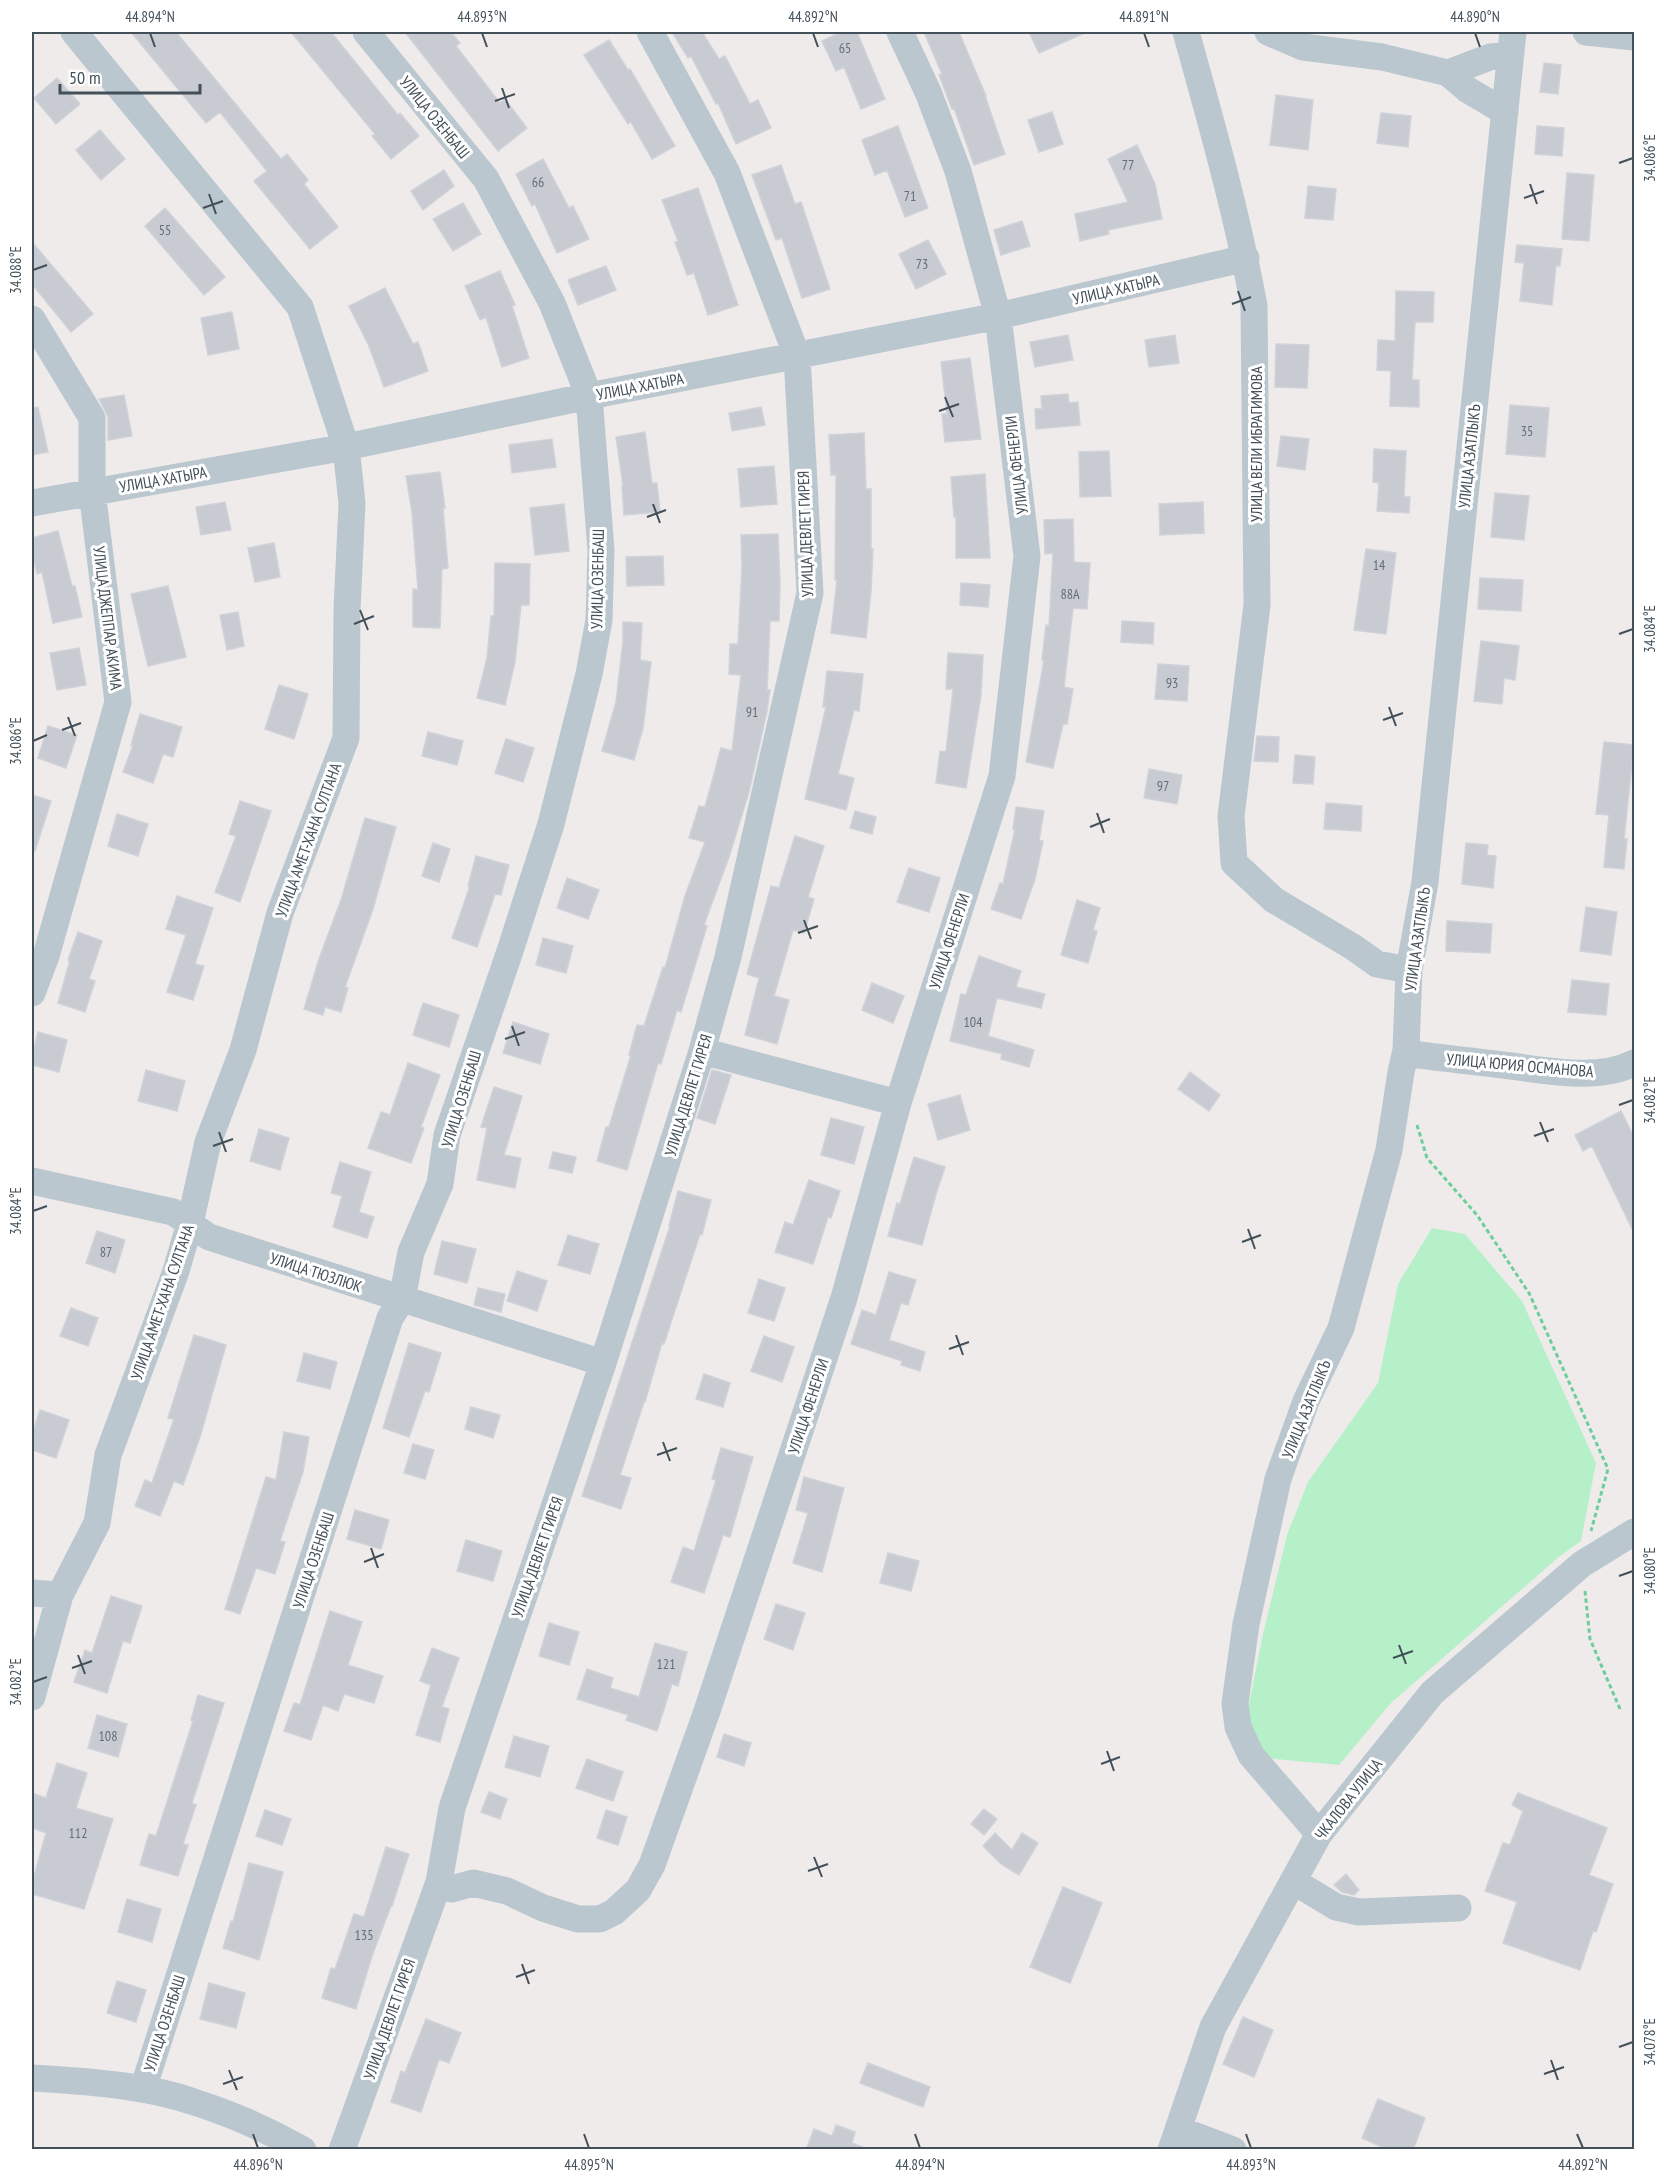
<svg xmlns="http://www.w3.org/2000/svg" width="1666" height="2181" viewBox="0 0 1666 2181" font-family="'PT Sans Narrow',sans-serif">
<rect width="100%" height="100%" fill="#efebeb"/>
<path fill="#b6f0c9" d="M1432,1228L1465,1234L1522,1301L1596,1463L1581,1541L1560,1556L1391,1703L1339,1765L1266,1758L1246,1719L1263,1634L1287,1535L1308,1482L1378,1383L1398,1284Z"/>
<path fill="#c8cbd1" stroke="#cfd2d8" stroke-width="1.5" d="M131,32H176L281,159L287,154L308,180L304,184L338,227L310,249L254,181L267,171L220,112L206,123Z
M291,32H331L398,115L400,113L419,136L391,159L372,136L375,134Z
M405,32H451L460,43L456,46L500,103L505,99L527,128L498,151Z
M672,32H702L719,59L725,56L750,104L758,100L771,128L736,144L718,103L716,104L691,56L688,58Z
M841,32H857L885,99L861,109L844,67L836,71L822,41Z
M924,32H959L986,96H985L1005,154L974,165L954,108L952,109L939,75L942,74Z
M1029,32H1087L1039,53Z
M609,40L628,70L630,69L675,146L652,159L631,122L628,124L584,55Z
M1544,63L1561,65L1558,94L1540,92Z
M57,78L80,104L56,124L34,98Z
M1276,95L1313,100L1308,150L1270,145Z
M1052,112L1063,144L1039,152L1028,120Z
M1381,113L1411,116L1408,147L1377,143Z
M898,126L928,208L905,217L887,170L875,175L862,140Z
M1537,126L1564,128L1562,156L1535,154Z
M100,130L125,159L101,180L76,150Z
M1137,145L1155,184L1162,219L1108,230L1109,234L1080,241L1075,214L1128,202L1108,159Z
M543,159L569,208L573,206L589,239L557,253L535,204L532,206L516,174Z
M781,165L795,204L801,202L830,289L802,298L782,238L776,240L752,175Z
M444,170L454,186L423,210L411,191Z
M1567,173L1594,175L1589,241L1562,239Z
M1308,186L1336,189L1333,220L1305,218Z
M698,188L738,305L708,315L694,273L687,275L675,242L678,241L662,200Z
M463,203L481,234L453,251L433,219Z
M165,208L225,277L204,295L145,226Z
M1022,221L1030,246L1001,255L994,230Z
M928,240L946,274L916,289L899,254Z
M32,242L93,314L71,332L32,284Z
M1517,245L1562,249L1560,266H1556L1552,305L1520,301L1524,263L1515,262Z
M606,266L616,290L578,305L568,280Z
M500,271L515,305L512,306L529,358L502,367L486,317L480,320L465,286Z
M385,288L413,344L418,342L428,371L384,387L369,346L349,306Z
M1396,291L1434,292L1433,322H1415L1412,380H1419V407L1390,406L1391,371L1377,370L1378,340L1395,341Z
M232,312L239,349L208,355L201,318Z
M1068,335L1073,360L1035,367L1030,342Z
M1175,335L1179,363L1149,367L1145,340Z
M1276,344L1309,345L1307,388L1275,387Z
M970,358L981,439L945,442L942,414H947L941,362Z
M1068,394L1069,403L1078,402L1080,425L1036,429L1035,409H1042L1041,396Z
M124,395L132,436L108,440V417L99,399Z
M1510,405L1549,408L1545,457L1506,454Z
M38,407L48,452L32,455V408Z
M761,407L765,425L732,431L729,413Z
M645,432L652,483H657L660,512L624,515L622,486L623,485L616,437Z
M864,433L866,489H871V549H873L871,591L866,638L831,633L837,580H835L836,475H831L829,435Z
M1281,436L1309,439L1305,470L1277,466Z
M552,439L556,467L512,473L509,445Z
M1374,449L1406,451L1404,497H1410L1409,513L1377,511L1379,483L1373,482Z
M1109,451L1111,496L1080,497L1079,452Z
M774,466L777,504L741,507L738,469Z
M440,472L445,508H443L448,568L442,569L440,628L413,627V589L418,590L412,512L406,476Z
M985,474L990,558H956V517H954L951,477Z
M1495,493L1529,496L1524,540L1491,537Z
M225,502L231,530L201,535L196,507Z
M1203,502L1204,533L1160,535L1159,504Z
M564,504L569,551L535,555L530,508Z
M1073,519L1074,562L1090,563L1087,609L1073,608L1064,687L1073,689L1067,724H1063L1053,768L1026,762L1044,660H1042L1046,625L1049,626L1053,553L1045,554L1044,520Z
M58,531L72,586H75L82,617L53,623L42,572L37,574L32,553V538Z
M778,534L780,582L779,621H770L767,690H770L767,711L749,792L729,857L704,925L707,926L681,1012L677,1010L661,1064L658,1063L627,1170L597,1161L606,1127H609L631,1055H629L637,1025L644,1026L663,967L665,968L685,896L705,842L689,838L699,806L705,807L721,748L732,751L741,675L729,674L730,644H738L742,567L741,535Z
M274,543L280,577L255,582L248,548Z
M1366,549L1396,553L1386,634L1354,630Z
M663,556L664,585L627,586L626,557Z
M495,563L530,564L529,605H521L515,662L505,705L477,698L487,658L491,616H494Z
M1480,578L1523,580L1521,611L1478,609Z
M961,583L990,585L988,607L960,605Z
M168,586L186,657L148,666L131,594Z
M238,612L244,646L227,650L220,615Z
M1122,621L1154,623L1153,644L1121,642Z
M623,622L642,623L640,660L651,662L643,728L634,760L602,751L616,702L623,641Z
M1481,641L1519,646L1515,680L1504,678L1502,704L1474,701Z
M79,648L86,685L57,690L50,653Z
M948,653L983,655L981,695L966,788L936,783L940,751L946,752L953,689H946Z
M1158,664L1189,666L1187,701L1155,699Z
M827,671L863,674L859,711L854,710L838,774L854,778L846,810L805,799L826,707H823Z
M279,685L308,694L294,739L265,729Z
M140,714L182,727L173,757L163,754L153,783L123,772L133,745H131Z
M48,726L77,735L66,768L38,758Z
M428,732L463,741L457,765L422,756Z
M1257,736L1279,737L1278,762L1254,761Z
M506,739L534,748L523,782L495,773Z
M1604,742L1634,745L1624,839H1627L1624,869L1604,867L1609,815L1596,814Z
M1295,755L1315,757L1313,784L1293,783Z
M1149,769L1182,775L1177,804L1144,798Z
M32,795L51,801L35,851L32,850Z
M240,801L271,811L240,902L215,892L236,836L229,834Z
M1326,803L1362,806L1361,831L1324,829Z
M1016,807L1044,811L1039,841H1043L1035,879L1021,919L991,909L1000,883L1003,884L1015,829H1013Z
M855,811L876,817L872,834L850,828Z
M117,814L148,824L138,856L108,846Z
M365,818L396,827L373,909L345,987L348,988L341,1012L325,1007L323,1015L304,1009L319,959L341,900Z
M795,836L824,846L808,897L814,899L804,933L793,930L774,996L789,1000L777,1044L745,1035L759,978L747,974L771,886L779,888Z
M433,843L450,849L439,882L422,876Z
M1466,843L1488,845L1487,855L1496,856L1493,888L1462,884Z
M476,856L509,865L501,895L495,894L477,947L452,938L470,886H468Z
M909,868L940,878L929,912L897,902Z
M567,878L599,890L588,919L557,908Z
M177,896L213,908L195,964L204,966L193,1000L167,992L186,935L166,929Z
M1077,900L1100,908L1093,930L1097,931L1088,963L1061,955Z
M1586,907L1617,912L1611,955L1580,951Z
M1447,921L1492,924L1490,953L1446,951Z
M78,932L102,941L89,979L95,981L85,1012L58,1003L70,960H68Z
M543,938L573,946L566,973L536,965Z
M979,956L1021,971L1016,987L1045,994L1041,1008L997,998L988,1036L1034,1050L1029,1067L1001,1059L1002,1054L950,1041L961,994L966,995Z
M1572,980L1609,984L1606,1015L1568,1012Z
M872,983L904,996L893,1023L862,1010Z
M423,1003L459,1015L449,1047L413,1035Z
M513,1022L549,1034L540,1064L503,1053Z
M38,1032L67,1040L59,1072L32,1065V1056Z
M408,1063L440,1075L421,1127L424,1128L411,1163L368,1148L381,1112L390,1115Z
M146,1070L185,1081L177,1111L138,1101Z
M712,1070L731,1075L715,1124L697,1118Z
M1190,1072L1220,1095L1209,1111L1178,1089Z
M494,1087L522,1096L504,1155L521,1158L515,1188L477,1180L487,1128L481,1127Z
M960,1095L970,1130L938,1140L928,1104Z
M1621,1111L1635,1139V1235L1592,1146L1583,1151L1575,1135Z
M831,1118L864,1127L854,1164L821,1155Z
M259,1129L289,1138L280,1170L250,1161Z
M553,1152L576,1157L572,1173L549,1168Z
M914,1157L945,1167L936,1194L922,1245L888,1236L897,1203L900,1204Z
M340,1162L371,1172L359,1212L374,1217L367,1238L333,1227L342,1196L331,1193Z
M809,1180L840,1191L831,1218L828,1217L813,1264L775,1252L785,1222L793,1225Z
M678,1191L711,1200L702,1235L700,1234L664,1344L662,1343L645,1402H644L620,1475L631,1478L621,1509L582,1496L670,1226H669Z
M97,1231L125,1240L115,1273L86,1263Z
M568,1235L599,1244L590,1274L558,1265Z
M442,1241L476,1249L467,1283L434,1274Z
M517,1271L547,1281L537,1311L507,1301Z
M889,1272L916,1280L908,1305L901,1303L889,1340L925,1352L920,1371L901,1365L902,1361L851,1344L862,1310L876,1315Z
M759,1279L785,1288L774,1321L748,1313Z
M478,1288L505,1294L501,1312L474,1305Z
M71,1308L98,1318L88,1346L60,1336Z
M194,1335L226,1345L200,1437L183,1485L174,1481L160,1516L135,1506L145,1480L152,1483L174,1419L168,1418Z
M764,1336L794,1347L782,1382L751,1371Z
M409,1343L441,1353L429,1392L425,1391L409,1437L383,1428Z
M304,1353L337,1362L330,1389L297,1381Z
M704,1374L730,1383L723,1407L696,1399Z
M471,1407L500,1415L493,1438L465,1429Z
M40,1410L69,1420L56,1458L32,1450V1435Z
M284,1432L309,1437L303,1472L280,1541L285,1542L275,1574L256,1568L240,1614L225,1609L266,1477L276,1480Z
M413,1444L434,1450L425,1479L404,1473Z
M721,1448L753,1457L730,1537L723,1535L704,1593L671,1582L683,1547L694,1551L716,1480L712,1479Z
M804,1477L844,1488L822,1572L793,1563L808,1513L796,1510Z
M355,1510L389,1520L381,1549L347,1539Z
M466,1540L502,1551L493,1581L457,1571Z
M888,1553L919,1561L911,1591L880,1583Z
M111,1596L142,1606L130,1643L123,1641L107,1693L74,1682L85,1650L92,1653Z
M776,1604L805,1613L793,1650L764,1639Z
M330,1611L362,1622L348,1665L383,1676L374,1703L344,1694L338,1711L323,1705L311,1740L284,1731L294,1703L300,1705Z
M549,1623L579,1632L569,1665L539,1656Z
M655,1643L687,1652L678,1686L672,1684L657,1731L626,1720L628,1715L577,1699L587,1669L613,1678L610,1688L639,1697Z
M432,1648L459,1658L442,1707L449,1709L440,1742L416,1735L431,1685L420,1681Z
M198,1695L224,1703L192,1803L196,1805L183,1844L188,1845L178,1876L140,1865L149,1834L156,1836L193,1721L191,1720Z
M97,1715L127,1724L118,1757L88,1748Z
M724,1734L751,1743L744,1766L717,1757Z
M514,1736L549,1746L540,1777L505,1767Z
M587,1759L623,1772L613,1801L576,1788Z
M57,1763L87,1773L76,1808L113,1819L84,1909L32,1894V1883L46,1833L32,1828V1793L46,1798Z
M489,1792L507,1799L500,1819L481,1812Z
M1518,1793L1607,1828L1589,1875L1613,1884L1596,1932L1593,1931L1580,1970L1503,1943L1517,1902L1485,1891L1503,1843L1510,1845L1523,1811L1512,1805Z
M984,1809L997,1819L984,1835L971,1824Z
M265,1810L291,1819L282,1845L256,1836Z
M606,1810L627,1817L618,1845L597,1838Z
M995,1833L1012,1850L1022,1833L1038,1843L1019,1875L1001,1864L983,1846Z
M386,1847L409,1854L392,1906H391L372,1956L356,2009L322,1998L331,1968L335,1969L354,1914L364,1917Z
M249,1863L283,1872L259,1960L223,1948L231,1921L233,1922Z
M1346,1874L1359,1890L1354,1895L1342,1892L1334,1885Z
M1063,1887L1102,1903L1070,1983L1030,1967Z
M127,1899L161,1909L152,1942L118,1932Z
M117,1981L146,1990L136,2022L107,2013Z
M209,1983L245,1993L236,2028L200,2019Z
M1243,2017L1273,2030L1254,2077L1223,2064Z
M426,2019L461,2033L449,2063L439,2059L421,2112L391,2102L401,2071L405,2073Z
M868,2063L930,2087L923,2107L860,2083Z
M1378,2099L1425,2118L1413,2150H1389L1362,2138Z
M836,2125L855,2132L852,2143L865,2148V2150H806L814,2129L832,2136Z"/>
<g fill="none" stroke-linecap="round" stroke-linejoin="round">
<path stroke="#6ccf99" stroke-width="3" stroke-dasharray="4.5 3" stroke-linecap="butt" d="M1417,1125L1427,1158L1477,1215L1529,1293L1608,1469L1591,1531
M1585,1591L1590,1639L1620,1709"/>
<path stroke="#bbc7cf" stroke-width="27" d="M1186,32C1211,122 1237,213 1254,306L1257,605L1231,816L1234,863L1274,900L1353,947L1377,964L1409,970
M1268,32L1303,47L1382,57L1448,73L1468,90L1505,112
M1586,32L1634,37
M1448,73L1490,57L1511,54
M32,319L92,418V491L118,702L46,956L32,993
M32,503L346,447L589,396L998,316L1246,258
M1406,1050L1419,1055C1450,1059 1480,1062 1511,1066C1550,1071 1598,1081 1634,1063
M702,1051L898,1103
M32,1181L173,1212L209,1237L603,1363
M32,1593L60,1595
M32,1697L60,1595L97,1523L108,1455L176,1271L190,1223L208,1142L243,1050L280,913L346,738L347,610L352,503L346,447L300,307L74,32
M1319,1834L1251,1755L1238,1727L1235,1703L1246,1624L1278,1479L1306,1401L1341,1328L1389,1150L1401,1072L1406,1050L1409,970L1425,882L1513,32
M1293,1881L1336,1907L1359,1912L1458,1908
M439,1882L452,1889L473,1883L507,1891L543,1908L578,1919H600L614,1912L638,1890L652,1865L707,1711L844,1298L898,1103L1002,776L1027,556L998,316L958,171L928,92L900,32
M32,2078C84,2081 145,2085 194,2102C232,2114 268,2130 303,2150
M143,2089L390,1318L402,1299L411,1252L440,1184L447,1135L510,951L551,824L589,674L599,620L601,550L589,396L552,303L486,179L366,32
M1178,2129L1233,2150
M342,2150L439,1882L452,1808L603,1363L702,1051L728,957L810,593L797,356L727,173L650,32
M1171,2150L1213,2027L1319,1834L1432,1693L1582,1564L1634,1532"/>
</g>
<path fill="none" stroke="#435059" stroke-width="2" d="M150,33L155,47M482,33L487,47M813,33L818,47M1144,33L1149,47M1475,33L1480,47M502,88L509,108M495,101L515,94M1619,163L1633,158M1530,184L1537,204M209,194L216,214M1524,198L1544,191M203,208L223,201M33,270L47,265M1238,291L1245,311M1232,304L1251,297M945,397L953,417M939,411L959,404M653,504L660,523M647,517L666,510M360,610L368,630M354,624L374,616M1619,634L1633,629M1389,707L1396,726M68,717L75,736M1383,720L1403,713M62,730L81,723M33,741L47,735M1097,813L1104,833M1090,827L1110,819M804,920L811,939M798,933L818,926M512,1026L519,1046M505,1039L525,1032M1619,1105L1633,1100M1540,1122L1548,1142M219,1132L226,1152M1534,1136L1554,1129M213,1146L233,1139M33,1211L47,1206M1248,1229L1255,1249M1242,1242L1261,1235M956,1335L963,1355M949,1349L969,1342M663,1442L670,1461M657,1455L677,1448M371,1548L378,1568M364,1562L384,1554M1619,1576L1633,1571M1399,1645L1406,1664M78,1655L85,1674M1393,1658L1413,1651M72,1668L92,1661M33,1682L47,1677M1107,1751L1114,1771M1101,1764L1120,1757M814,1857L822,1877M808,1871L828,1864M522,1964L529,1984M516,1977L535,1970M1619,2047L1633,2042M1551,2060L1558,2080M229,2070L237,2090M1544,2074L1564,2067M223,2084L243,2077M253,2134L258,2148M584,2134L589,2148M915,2134L920,2148M1246,2134L1251,2148M1577,2134L1583,2148"/>
<g text-anchor="middle" dominant-baseline="central" stroke-width="6" stroke-linejoin="round" paint-order="stroke">
<g font-size="14" fill="#646f77">
<text x="845" y="48">65</text>
<text x="1128" y="165">77</text>
<text x="538" y="182">66</text>
<text x="910" y="196">71</text>
<text x="165" y="230">55</text>
<text x="922" y="264">73</text>
<text x="1527" y="431">35</text>
<text x="1379" y="565">14</text>
<text x="1070" y="594">88А</text>
<text x="1172" y="683">93</text>
<text x="752" y="712">91</text>
<text x="1163" y="786">97</text>
<text x="973" y="1022">104</text>
<text x="106" y="1252">87</text>
<text x="666" y="1664">121</text>
<text x="108" y="1736">108</text>
<text x="78" y="1833">112</text>
<text x="364" y="1935">135</text>
</g>
<g font-size="16" fill="#435059" stroke="#fff">
<text transform="translate(435 117) rotate(51)">УЛИЦА ОЗЕНБАШ</text>
<text transform="translate(1116 289) rotate(-13)">УЛИЦА ХАТЫРА</text>
<text transform="translate(640 386) rotate(-11)">УЛИЦА ХАТЫРА</text>
<text transform="translate(1256 444) rotate(-90)">УЛИЦА ВЕЛИ ИБРАГИМОВА</text>
<text transform="translate(1469 456) rotate(-84)">УЛИЦА АЗАТЛЫКЪ</text>
<text transform="translate(1016 465) rotate(-97)">УЛИЦА ФЕНЕРЛИ</text>
<text transform="translate(163 479) rotate(-10)">УЛИЦА ХАТЫРА</text>
<text transform="translate(805 534) rotate(-92)">УЛИЦА ДЕВЛЕТ ГИРЕЯ</text>
<text transform="translate(597 579) rotate(-89)">УЛИЦА ОЗЕНБАШ</text>
<text transform="translate(108 618) rotate(83)">УЛИЦА ДЖЕППАР АКИМА</text>
<text transform="translate(308 840) rotate(-70)">УЛИЦА АМЕТ-ХАНА СУЛТАНА</text>
<text transform="translate(1417 939) rotate(-82)">УЛИЦА АЗАТЛЫКЪ</text>
<text transform="translate(949 941) rotate(-72)">УЛИЦА ФЕНЕРЛИ</text>
<text transform="translate(1520 1065) rotate(5)">УЛИЦА ЮРИЯ ОСМАНОВА</text>
<text transform="translate(688 1095) rotate(-73)">УЛИЦА ДЕВЛЕТ ГИРЕЯ</text>
<text transform="translate(461 1099) rotate(-73)">УЛИЦА ОЗЕНБАШ</text>
<text transform="translate(316 1272) rotate(18)">УЛИЦА ТЮЗЛЮК</text>
<text transform="translate(162 1302) rotate(-71)">УЛИЦА АМЕТ-ХАНА СУЛТАНА</text>
<text transform="translate(808 1406) rotate(-72)">УЛИЦА ФЕНЕРЛИ</text>
<text transform="translate(1306 1409) rotate(-68)">УЛИЦА АЗАТЛЫКЪ</text>
<text transform="translate(537 1557) rotate(-71)">УЛИЦА ДЕВЛЕТ ГИРЕЯ</text>
<text transform="translate(313 1560) rotate(-72)">УЛИЦА ОЗЕНБАШ</text>
<text transform="translate(1348 1799) rotate(-52)">ЧКАЛОВА УЛИЦА</text>
<text transform="translate(389 2019) rotate(-71)">УЛИЦА ДЕВЛЕТ ГИРЕЯ</text>
<text transform="translate(164 2023) rotate(-72)">УЛИЦА ОЗЕНБАШ</text>
</g>
</g>
<rect width="1666" height="2181" fill="none" stroke="#ffffff" stroke-width="66"/>
<path d="M60 84v9h140v-9" fill="none" stroke="#435059" stroke-width="3"/>
<text x="69" y="84" font-size="18" fill="#435059" stroke="#ffffff" stroke-width="4.5" paint-order="stroke">50 m</text>
<rect x="33" y="33" width="1600" height="2115" fill="none" stroke="#435059" stroke-width="2"/>
<g font-size="15" text-anchor="middle" fill="#435059">
<text x="150" y="22">44.894°N</text>
<text x="482" y="22">44.893°N</text>
<text x="813" y="22">44.892°N</text>
<text x="1144" y="22">44.891°N</text>
<text x="1475" y="22">44.890°N</text>
<text transform="translate(1650 158) rotate(-90)" y="5">34.086°E</text>
<text transform="translate(16 270) rotate(-90)" y="5">34.088°E</text>
<text transform="translate(1650 629) rotate(-90)" y="5">34.084°E</text>
<text transform="translate(16 741) rotate(-90)" y="5">34.086°E</text>
<text transform="translate(1650 1100) rotate(-90)" y="5">34.082°E</text>
<text transform="translate(16 1211) rotate(-90)" y="5">34.084°E</text>
<text transform="translate(1650 1571) rotate(-90)" y="5">34.080°E</text>
<text transform="translate(16 1682) rotate(-90)" y="5">34.082°E</text>
<text transform="translate(1650 2042) rotate(-90)" y="5">34.078°E</text>
<text x="258" y="2170">44.896°N</text>
<text x="589" y="2170">44.895°N</text>
<text x="920" y="2170">44.894°N</text>
<text x="1251" y="2170">44.893°N</text>
<text x="1583" y="2170">44.892°N</text>
</g>
</svg>
